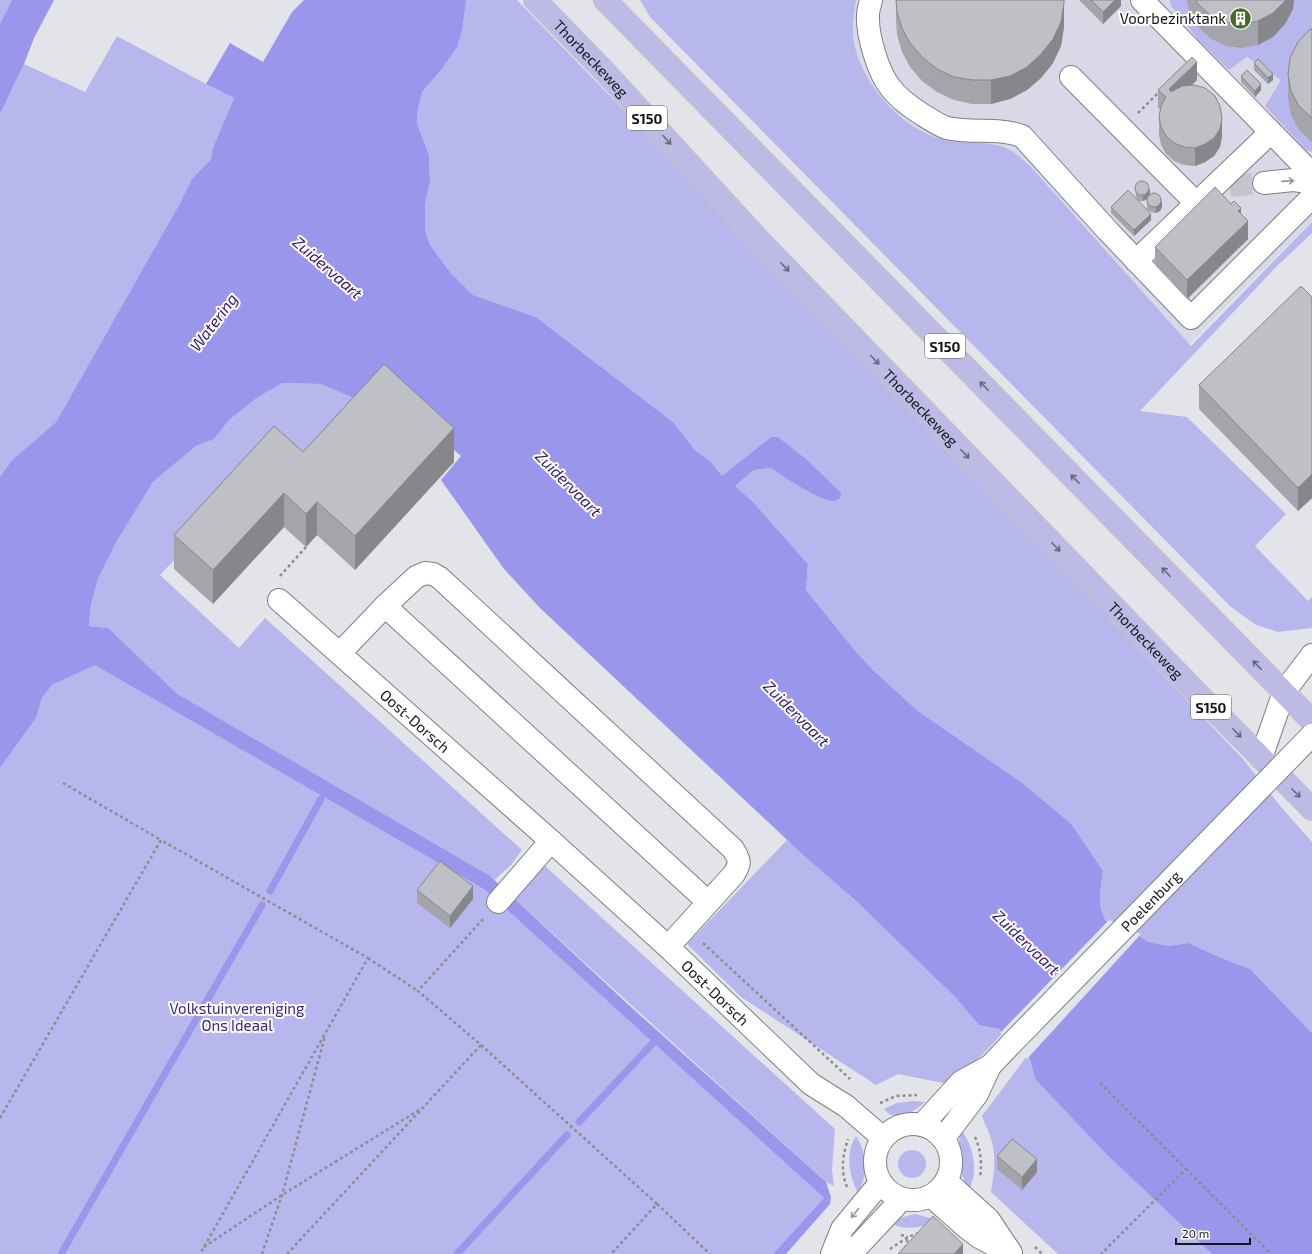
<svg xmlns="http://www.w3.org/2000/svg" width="1312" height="1254" viewBox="0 0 1312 1254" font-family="'Exo 2',sans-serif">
<rect width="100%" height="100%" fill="#e3e3ea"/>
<path fill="#d8d8e7" d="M729,0H1312V221L1128,405Z"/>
<path fill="#b7b7ed" d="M0,0H12L0,24Z
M466,0H517L672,160L1243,759L1282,808L1312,842V1033L1250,969L1219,957L1189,943L1169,946L1148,942L1139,936L1106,921C1096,903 1101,891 1103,871L1021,782L918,711L874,671L857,653L806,590L808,564L752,501L735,486L754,470L770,468L819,497L771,437L722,476L711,462L695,450L673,422L536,317L473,295L450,272L430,245L425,230V205L430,181L429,155L417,123L418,109L422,92L441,70Z
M640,0H856C853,17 851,35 856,51C867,90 905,131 945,140C967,145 994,139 1013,152C1019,156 1024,161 1030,166L1191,346L1312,222V233L1276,267L1140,411L1187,417L1286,514L1255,546L1308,601L1312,597V628L1278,632L1256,625L1230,606L650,17Z
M1170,0H1312V152L1306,150L1265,106L1281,80L1247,57L1229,70L1199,41L1171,6Z
M117,36L206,84L234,98L212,150L211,159L192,179L179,205L56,422L12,460L0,477V114L24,64L85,92Z
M281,383L320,384L354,398L292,468L276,453L160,575L239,648L265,618L522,850L511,865L484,889L824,1198L773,1254H0V768L36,718L42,698L52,685L94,665L107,628L89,626L91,604L98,579L117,541L153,482L196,446L214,439L229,420L258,397Z
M787,840L855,900L955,997L979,1025L999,1029L1003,1033L953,1085L898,1074L876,1085L741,997L687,944Z
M536,858L835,1129L832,1170L834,1186L826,1182L507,892Z
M1027,1056L1030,1059L1035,1079L1106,1154L1212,1254H1058L991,1192C994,1174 997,1154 990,1136C988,1129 984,1123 982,1116Z
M913,1101L925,1102C913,1112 897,1125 884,1109L897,1103Z
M962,1131C973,1146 979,1172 969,1189C958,1173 954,1150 962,1131Z
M856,1136C867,1153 868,1176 858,1193C849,1177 845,1152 856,1136Z
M898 1164a14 14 0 1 1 28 0a14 14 0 1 1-28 0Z
M915,1214L930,1218L935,1221C922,1228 904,1231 891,1223L903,1217Z"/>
<path fill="#9a96eb" d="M12,0H54L34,38L24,64L0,114V24Z
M304,0H466L462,30L457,47L441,70L422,92L418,109L417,123L429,155L430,181L425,205V230L430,245L450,272L473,295L536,317L673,422L695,450L711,462L722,476L771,437H778L807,460L841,493L840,498L835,501C818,501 786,477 770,468L754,470L735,486L752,501L808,564L806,590L857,653L874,671L918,711L1021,782L1071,824L1103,871C1101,890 1096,903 1106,921L1139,936L1148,942L1169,946L1189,943L1219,957L1250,969L1312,1033V1254H1212L1106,1154L1035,1079L1030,1059L999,1029L979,1025L955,997L855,900L800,852L540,608L504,569L441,480L461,456L385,390L354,398L320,384L282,383L258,397L229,420L214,439L196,446L153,482L117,541L98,579L91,604L89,626L108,628L177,694L490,876L631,1007L826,1182L831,1197L830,1204L786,1254H773L824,1198L484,889L95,665L52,685L42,698L36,718L0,768V477L12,460L56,422L179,205L192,179L211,159L212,150L234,98L206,84L230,43L263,62L292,12Z"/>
<path fill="#e3e3ea" d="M1109,920L1141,934L1027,1059L1000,1033Z"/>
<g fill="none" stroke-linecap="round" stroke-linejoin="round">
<path stroke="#9a96eb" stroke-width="7" d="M270,891L321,799
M579,1122L653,1043
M61,1254L262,905
M457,1254L567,1135"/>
<path stroke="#c4c4cb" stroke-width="22" stroke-dasharray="22 11" stroke-linecap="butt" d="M1230,186L1264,183"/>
<defs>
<g id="minor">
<path d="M871,0C870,5 868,10 868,15C867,35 878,72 890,87C898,98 909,106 920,113C928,118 938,125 947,128C972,134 998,127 1022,136L1108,231L1191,318L1312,197"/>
<path d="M1142,0L1312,174"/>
<path d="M1071,77L1197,204"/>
<path d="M1264,183L1293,180L1312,183"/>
<path d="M1136,261L1271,132"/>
<path id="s1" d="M279,600L551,841L668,947L811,1084L846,1106L883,1138"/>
<path d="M385,606L708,902"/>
<path d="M340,653L385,606L416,577L425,573L433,574L440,578L733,849C740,861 741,862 734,874L668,947"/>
<path d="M1261,758L1284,692L1312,655"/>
<path d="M498,902L551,841"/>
<circle cx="913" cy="1162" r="38"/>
<path d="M922,1125L961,1082L990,1066L1011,1044"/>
<path d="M943,1139L977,1094L990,1066"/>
<path d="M946,1181L989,1220L1011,1253"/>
<path d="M931,1196L967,1228L979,1237L1011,1254"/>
<path d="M832,1254L842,1229L880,1183"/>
<path d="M840,1254L858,1246L902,1199"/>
</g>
<g id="major">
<path id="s2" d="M535,0L606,73L758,239L1200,696L1312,809"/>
<path d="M605,0L1312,721"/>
</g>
</defs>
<use href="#minor" stroke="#7e7f85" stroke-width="24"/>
<use href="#major" stroke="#c2c2c3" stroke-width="24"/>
<path stroke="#8c8c91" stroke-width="2.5" stroke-dasharray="3 3" stroke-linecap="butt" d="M1138,113L1160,91
M280,576L306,547
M63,783L161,840
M483,919L418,991L481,1045L657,1204L611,1254
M703,943L850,1079
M368,958L418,991
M1100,1083L1186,1169L1101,1254
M880,1103L896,1096L917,1095
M0,1118L161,840L368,958L200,1254
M975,1137C981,1150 982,1164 980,1178
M1186,1169L1271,1254
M847,1187C840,1170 843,1155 848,1139
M657,1204L710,1254
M901,1235L908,1237
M204,1247L282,1195L419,1110
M1035,1247L1042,1254
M890,1249L908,1237L919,1233
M262,1254L282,1195L325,1036
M287,1254L481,1045
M904,1254L908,1237"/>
<use href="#minor" stroke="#fff" stroke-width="22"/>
<use href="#major" stroke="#bdbbe5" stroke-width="22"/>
<defs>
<g id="minor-bridge">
<path id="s3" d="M1011,1044L1312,735"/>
</g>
</defs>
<use href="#minor-bridge" stroke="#7e7f85" stroke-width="24" stroke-linecap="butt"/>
<use href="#minor-bridge" stroke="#fff" stroke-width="22"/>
</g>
<path fill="#a4a4aa" d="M896,0H1064V27L1061,46L1053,63L1041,78L1027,90L1010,99L991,104H972L954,100L937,92L922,81L910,67L902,52L897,35L896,18Z
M1079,0H1121V6L1103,24Z
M1187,0H1294L1293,9L1285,24L1273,37L1258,45L1242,48L1225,46L1210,38L1197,26L1189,11Z
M1312,29V142L1299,130L1291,115L1288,98V75Z
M1254,63L1273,80L1268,84L1254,70Z
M1241,76L1261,90L1255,97L1241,82Z
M1197,80L1191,85L1222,136L1220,147L1214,156L1205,162L1195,166L1184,165L1174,161L1166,154L1161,145L1159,135V117L1160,109L1158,108V90Z
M1135,186L1150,194L1162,207L1160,211L1156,213L1151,212L1147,209V199L1143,201H1139L1136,197Z
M1111,207L1151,220L1134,236L1111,213Z
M1241,214L1248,239L1187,299L1155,265V247Z
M1312,297V498L1298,511L1199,409V385Z
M303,452L454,462L355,570L317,535L306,547L284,527L213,604L174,569V535Z
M417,890L473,899L450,928L417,903Z
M997,1156L1037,1172L1022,1190L997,1169Z"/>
<path fill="#86868b" d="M1115,0H1121V6L1103,24V12Z
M1286,0H1294L1293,9L1285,24L1273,37L1258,45V21Z
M1064,3V27L1061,46L1053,63L1041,78L1027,90L1010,99L991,104V80Z
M1197,62V80L1169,107V89Z
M1273,74V80L1268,84V78Z
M1261,84V90L1255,97V91Z
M1222,118V136L1220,147L1214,156L1205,162L1195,166V148Z
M1150,189V195L1147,199L1143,201V195Z
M1162,201V207L1160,211L1156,213V207Z
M1241,208V226L1238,211Z
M1151,214V220L1134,236V230Z
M1248,221V239L1187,299V280Z
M454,428V462L355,570V536Z
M1312,474V498L1298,511V488Z
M284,493V527L213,604V570Z
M317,502V535L306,547V514Z
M473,886V899L450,928V916Z
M1037,1159V1172L1022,1190V1177Z
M963,1244V1254H954Z"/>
<path fill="#bfbfc6" stroke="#86868b" d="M896,0H1064V3L1061,22L1053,39L1041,54L1027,67L1010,76L991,80H972L954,77L937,69L922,57L910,43L902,28L897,12Z
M1091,0H1115L1103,12Z
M1196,0H1286L1273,13L1258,21L1242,24L1225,22L1210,15L1197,3Z
M1312,29V118L1299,106L1291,91L1288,75L1290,58L1298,42L1309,30Z
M1192,57L1197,62L1169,89L1171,92L1182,86L1194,85L1205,88L1215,96L1220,106L1222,118L1220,129L1214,138L1205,144L1195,148L1184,147L1174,143L1166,136L1161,127L1159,117L1161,106L1166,97L1158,90Z
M1258,59L1273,74L1268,78L1254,63Z
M1247,70L1261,84L1255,91L1241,76Z
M1135 188a7 7 0 1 1 14 0a7 7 0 1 1-14 0Z
M1215,187L1231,204L1234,201L1241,208L1238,211L1248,221L1187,280L1155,247Z
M1128,190L1151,214L1134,230L1111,207Z
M1147 200a7 7 0 1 1 14 0a7 7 0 1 1-14 0Z
M1300,287H1302L1312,297V474L1298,488L1199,385Z
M384,364L454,428L355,536L317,502L306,514L284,493L213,570L174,535L274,426L303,452Z
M440,861L473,886L450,916L417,890Z
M1012,1139L1037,1159L1022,1177L997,1156Z
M933,1216L963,1244L954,1254H898Z"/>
<defs><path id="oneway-shaft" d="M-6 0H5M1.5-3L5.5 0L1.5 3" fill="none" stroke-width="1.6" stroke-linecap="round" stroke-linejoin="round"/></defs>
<g stroke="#6a687f">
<use href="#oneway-shaft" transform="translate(667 140) rotate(48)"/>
<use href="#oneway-shaft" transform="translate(785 267) rotate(46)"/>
<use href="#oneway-shaft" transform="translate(875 360) rotate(46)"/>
<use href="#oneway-shaft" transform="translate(984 386) rotate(-134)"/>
<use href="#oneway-shaft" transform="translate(965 454) rotate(46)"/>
<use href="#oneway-shaft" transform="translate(1075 479) rotate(-134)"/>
<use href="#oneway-shaft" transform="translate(1056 547) rotate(46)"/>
<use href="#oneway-shaft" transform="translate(1166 572) rotate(-134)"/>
<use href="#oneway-shaft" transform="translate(1257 665) rotate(-134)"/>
<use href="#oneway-shaft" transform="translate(1237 733) rotate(45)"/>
<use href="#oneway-shaft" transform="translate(1296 793) rotate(45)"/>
</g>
<g stroke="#969698">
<use href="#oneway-shaft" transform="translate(1288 181) rotate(-4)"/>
<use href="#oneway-shaft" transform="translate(855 1213) rotate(129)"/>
</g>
<defs>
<symbol id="building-disc" viewBox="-11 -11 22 22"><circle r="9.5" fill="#426b27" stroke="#fff"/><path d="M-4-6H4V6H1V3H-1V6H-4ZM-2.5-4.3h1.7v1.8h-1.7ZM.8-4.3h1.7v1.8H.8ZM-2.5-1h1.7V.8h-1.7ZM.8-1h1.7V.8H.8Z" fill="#fff"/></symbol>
</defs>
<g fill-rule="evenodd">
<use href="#building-disc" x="1228" y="6" width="25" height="25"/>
</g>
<g text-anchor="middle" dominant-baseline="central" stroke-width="4" stroke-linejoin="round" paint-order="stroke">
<g fill="#fff" stroke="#5c5c5e" stroke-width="1">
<rect x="627" y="106" width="40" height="24" rx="3"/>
<rect x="925" y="334" width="40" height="24" rx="3"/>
<rect x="1191" y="695" width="40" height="24" rx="3"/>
</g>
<g font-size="14" font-weight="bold" fill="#161619">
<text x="647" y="118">S150</text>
<text x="945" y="346">S150</text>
<text x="1211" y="707">S150</text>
</g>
<g font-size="15" fill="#161619" stroke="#fff" text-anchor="end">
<text x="1226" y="18">Voorbezinktank</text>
</g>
<g font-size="15" fill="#161619" stroke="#fff">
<text stroke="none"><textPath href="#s2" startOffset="81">Thorbeckeweg</textPath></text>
<text stroke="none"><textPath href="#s2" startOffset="561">Thorbeckeweg</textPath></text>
<text stroke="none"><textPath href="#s2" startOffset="885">Thorbeckeweg</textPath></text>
<text stroke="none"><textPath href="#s1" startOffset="182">Oost-Dorsch</textPath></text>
<text stroke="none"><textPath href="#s3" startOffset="200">Poelenburg</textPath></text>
<text stroke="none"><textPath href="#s1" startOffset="587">Oost-Dorsch</textPath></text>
</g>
<g font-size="15" fill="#382486" stroke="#fff">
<text x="237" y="1008">Volkstuinvereniging<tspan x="237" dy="17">Ons Ideaal</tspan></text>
</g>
<g font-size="16" font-style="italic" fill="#2f1478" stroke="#fff">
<text transform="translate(328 267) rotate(41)">Zuidervaart</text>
<text transform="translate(213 322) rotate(-53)">Watering</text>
<text transform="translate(569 483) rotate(45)">Zuidervaart</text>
<text transform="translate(797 713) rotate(45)">Zuidervaart</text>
<text transform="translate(1027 942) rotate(44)">Zuidervaart</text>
</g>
</g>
<path d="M1176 1238v6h74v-6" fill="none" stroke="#161619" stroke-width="2"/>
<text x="1182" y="1238" font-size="12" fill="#161619" stroke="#ffffff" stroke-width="3" paint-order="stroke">20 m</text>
</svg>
